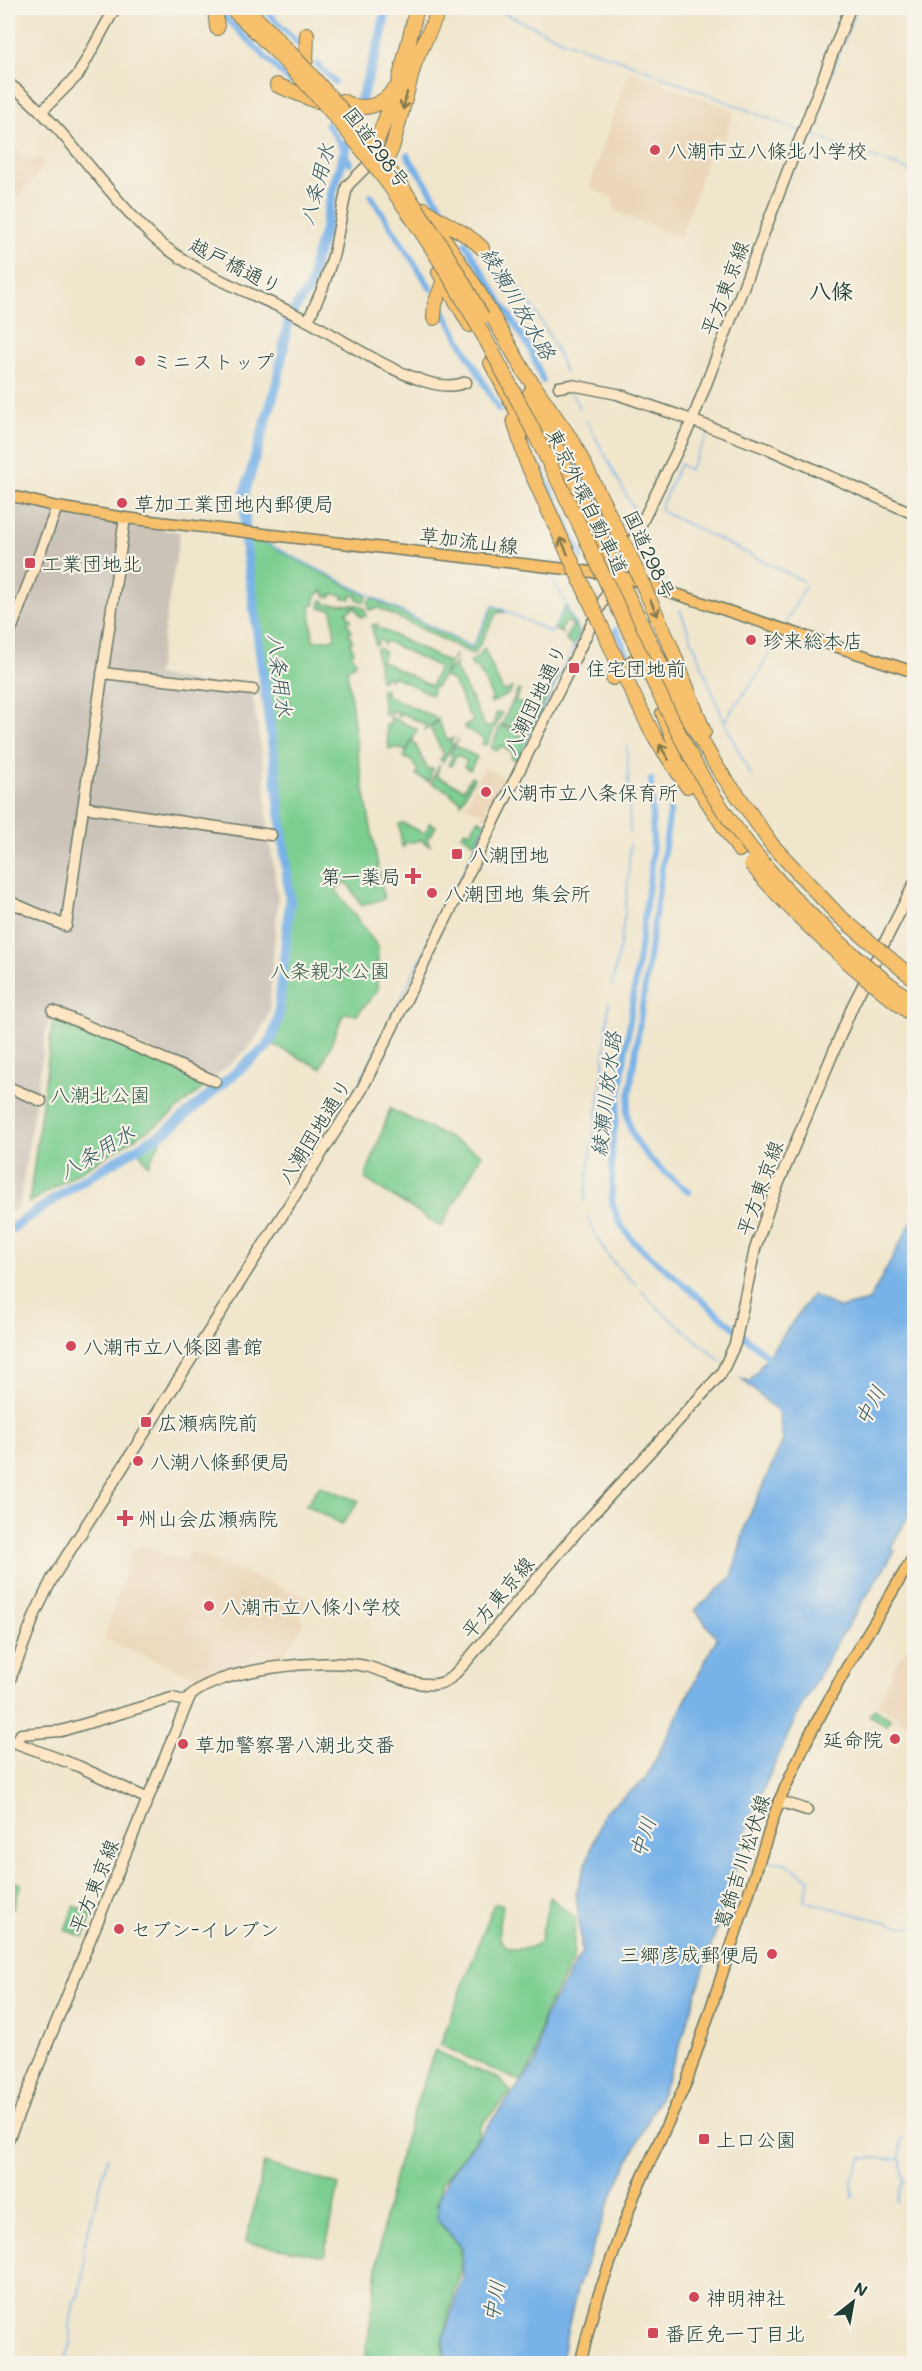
<svg xmlns="http://www.w3.org/2000/svg" width="922" height="2371" viewBox="0 0 922 2371" font-family="Mali,'Klee One',sans-serif">
<rect width="100%" height="100%" fill="#f7f3e8"/>
<filter id="ink" filterUnits="userSpaceOnUse"><feTurbulence type="fractalNoise" baseFrequency=".0167" numOctaves="2"/><feDisplacementMap in="SourceGraphic" scale="12" xChannelSelector="R" yChannelSelector="G"/><feConvolveMatrix kernelMatrix="1 2 1 2 8 2 1 2 1" color-interpolation-filters="sRGB"/></filter>
<filter id="wash" filterUnits="userSpaceOnUse"><feTurbulence type="fractalNoise" baseFrequency=".008" numOctaves="4" result="noise"/><feDisplacementMap in="SourceGraphic" scale="24" xChannelSelector="R" yChannelSelector="G"/><feGaussianBlur stdDeviation="1.35" result="paint"/><feColorMatrix in="noise" values="0 0 0 0 0 0 0 0 0 0 0 0 0 0 0 0 0 1.4 0 .05"/><feComposite in="paint" operator="in"/></filter>
<g filter="url(#wash)">
<rect width="100%" height="100%" fill="#f0e6cc"/>
<path fill="#ecd7ba" d="M629,71L734,110L724,140L715,136L681,238L614,211L613,199L589,187Z
M8,142L23,157L32,160L39,158L45,165L19,195L14,196L8,204Z
M484,767L508,779L487,821L482,816L483,813L465,806Z
M143,1545L184,1561L190,1551L308,1598L301,1615L303,1626L277,1663L255,1666L205,1681L104,1639L132,1549Z
M914,1640V1725L904,1723L878,1704L898,1659Z"/>
<path fill="#cbc2b8" d="M8,503L119,525L180,532L157,675L252,693L264,770L268,829L278,899L269,1012L265,1024L250,1047L214,1078L50,1006L19,1206L8,1215Z"/>
<path fill="#7bce90" stroke="#4d8662" stroke-width="1.5" d="M246,539H258L367,596L364,602L357,599V596L351,595V599L343,598V595L331,594V597L325,596L326,593L322,591L316,596L314,605L310,606L313,641L335,639L332,609L319,608L322,600L325,601V604L359,605L365,609L366,616L361,617L355,607L346,612L351,620L347,622L352,631L348,633L353,641L350,643L354,652L351,654L356,662L347,670L359,762L384,899L361,905L347,882L335,889L378,947L377,991L357,1015L344,1013L321,1068L271,1044L279,1021L291,895L278,758L261,654Z
M372,598L472,648L494,606L505,612L497,613L475,653L472,654L379,608L369,610L368,601Z
M565,607L579,635L574,646L567,642L566,638L573,624L566,622L560,631L563,634L554,629Z
M378,624L377,627L450,663L456,654L436,687L434,686L432,695L393,676L390,680L387,676H384V680H380L376,649L379,648L385,653L381,661L431,686L439,667L386,641L384,645L382,640H378V645H375L372,625Z
M484,648L503,692L512,688L509,694L491,703L490,701L493,699L477,666L473,667L470,662L479,656Z
M458,661L454,665L486,728L494,724L496,713H502L487,745L482,744L484,739L465,728L464,726L474,721L466,711V708L453,681L443,676Z
M554,677H558L530,734L527,733L528,727L524,725L528,717L522,712L520,714L517,713L511,725L513,728L502,724L518,690L520,691L515,701L537,711L542,701L539,698L544,697Z
M386,688V695L438,719L425,730L426,725L402,713L399,717L397,716L399,712L395,711L392,714L391,710H388V714H384L381,689Z
M390,717L417,729L406,751L397,748L389,749L386,725H391Z
M438,721L448,741L453,738L451,743L453,744L443,762L440,759L444,755L430,728Z
M501,725L528,739L517,760L511,758L513,753L500,746L497,751L491,748Z
M414,737L413,740L428,770L433,768L429,782L416,775L418,771L413,762L404,757Z
M458,739L455,746L477,757L470,770L464,767L467,761L457,755L451,766L448,765L453,755L450,754Z
M440,764L436,776L464,789L471,776L474,778L461,803L460,800L451,795L452,793L431,783Z
M478,819L486,824L475,843L462,835L465,830L471,832Z
M403,823L423,833L427,831L429,823L436,826L431,835L427,836L428,842L430,845L424,843L423,840L404,843V847H402L399,824Z
M54,1013L210,1082L166,1119L29,1203Z
M390,1109L482,1154L441,1227L365,1179Z
M157,1137L160,1142L148,1165L138,1149Z
M320,1486L359,1501L342,1524L306,1505Z
M875,1708L891,1720L886,1726L869,1715Z
M8,1880L21,1884L13,1909L8,1908Z
M550,1897L575,1918L573,1960L543,2015L534,2061L523,2079L519,2081L440,2045L494,1904L503,1905C501,1913 498,1922 499,1930C499,1954 525,1952 540,1942Z
M74,1906L93,1914L84,1937L65,1930Z
M435,2050L466,2066L499,2079L511,2092L481,2125L478,2136L442,2183L437,2202L439,2223L460,2246L461,2271L447,2322L443,2341L444,2363L364,2364C373,2317 375,2269 384,2222C395,2163 415,2107 435,2050Z
M264,2163L339,2185L324,2256L246,2242Z"/>
<path fill="#78b2e8" stroke="#4c788e" stroke-width="1.5" d="M914,1217V1506L891,1547L895,1551L836,1644L798,1713L752,1814L684,2033L662,2092L614,2191L577,2289L560,2363H446L444,2338L463,2277L462,2247L437,2219L439,2198L449,2176L536,2063L544,2017L582,1952L576,1893L604,1812L645,1780L717,1638L695,1610L732,1577L746,1523L783,1441L779,1413L742,1379L750,1381L812,1295L839,1308L869,1301Z"/>
<g fill="none" stroke-linecap="round" stroke-linejoin="round">
<path stroke="#78b2e8" stroke-width="1.5" d="M485,8L499,11L567,42L624,61L800,131
M843,45L856,8
M808,134L914,172
M809,134L840,51
M514,279C534,309 553,337 565,372
M571,393L580,409
M587,421L637,515
M709,433L689,470L680,464L661,506V511L803,581
M264,542L472,647L493,605L552,633L566,605
M662,571L666,580
M680,610L724,721L751,776
M786,622L806,585
M725,720L758,674L779,635
M627,746L630,832
M612,985C623,938 629,892 630,844
M357,1088L580,634L553,578
M584,1201L603,1071L609,1002
M588,1216C597,1244 613,1266 636,1284
M642,1291L658,1308L722,1362
M739,1376L742,1379
M740,1852L755,1858
M765,1861L785,1863L810,1879L804,1901L904,1927H914
M853,2197L852,2178L862,2158L900,2159
M897,2201L904,2180L900,2157L902,2137
M61,2364L65,2361L71,2343L70,2326L74,2301L78,2296L84,2272V2246L108,2157"/>
<path stroke="#78b2e8" stroke-width="6" d="M263,8L299,44
M222,14L290,82
M317,64L335,82
M327,124L340,143L350,163
M407,155L443,209
M371,196L431,289
M465,243L530,349L543,381
M442,308L499,410
M570,455L584,484
M538,465L582,557
M594,506L612,546
M616,630L639,680
M651,779L653,841L651,869L612,1149V1202L619,1222L633,1241L774,1362
M670,811L627,1112C630,1149 662,1170 689,1192"/>
<path stroke="#78b2e8" stroke-width="10" d="M8,1231L75,1185L168,1130L266,1047L271,1040L278,1020L290,901L274,757L245,540V492L277,383L289,317L309,288L312,281L314,262L324,233L333,189L381,36L386,8"/>
</g>
</g>
<g filter="url(#ink)">
<g fill="none" stroke-linecap="round" stroke-linejoin="round">
<defs>
<path id="secondary" d="M8,83C65,125 102,190 154,238C197,276 255,293 306,320C340,338 382,367 418,379C434,385 451,389 466,382
M41,112L78,75L115,8
M308,321L323,287L334,253L347,186L368,165
M559,387L572,385L617,394L683,417L771,450L914,514
M8,638L57,507
M102,673L253,690
M83,807L271,835
M8,901L66,926L125,518
M53,1011L215,1081
M8,1087L41,1101
M8,1685L36,1612L52,1579L361,1091L692,421L850,8
M8,1740L78,1766L148,1799
M16,1743L21,1734L61,1731L172,1698L186,1701
M779,1801L807,1810
M8,2140L190,1696C221,1668 324,1658 365,1666C387,1671 413,1687 436,1684C449,1683 457,1671 465,1663L582,1526L721,1374L735,1344L755,1249L770,1204L853,1005L914,884"/>
<path id="primary" d="M8,495L57,507L125,518L618,575L914,672
M580,2364L595,2305L634,2196L687,2081L779,1801L809,1736L847,1667L914,1556"/>
<path id="highway" d="M215,8L217,28
M306,60L307,34
M277,85L316,101
M342,101C362,112 379,108 393,91
M370,160L398,85L417,8
M372,163L387,158L392,148L415,62L440,8
M424,209C442,224 466,231 482,248
M435,225L475,286L525,373L573,442
M439,272L470,325
M434,318L435,304L444,280
M491,363L527,431
M530,393L680,704L718,769L740,799
M514,420L526,461
M671,647L704,732
M624,676L654,736L687,786
M613,678C617,667 630,667 637,658
M663,713L683,764L739,850
M735,791L772,845"/>
</defs>
<use href="#secondary" stroke="#687869" stroke-width="13"/>
<use href="#primary" stroke="#687869" stroke-width="13"/>
<use href="#highway" stroke="#687869" stroke-width="16"/>
<use href="#secondary" stroke="#fce6c4" stroke-width="10"/>
<use href="#primary" stroke="#f7c06c" stroke-width="10"/>
<use href="#highway" stroke="#f7c06c" stroke-width="14"/>
<defs>
<path id="highway-bridge" d="M231,8C306,77 373,156 428,242C481,324 525,413 568,501C599,565 628,631 660,695C677,730 694,765 715,798C767,879 837,946 914,1003
M246,8C340,99 421,200 482,317
M573,442L628,552L671,647
M526,461L624,676
M772,845L838,915L914,979
M751,864C799,922 854,970 914,1016"/>
</defs>
<use href="#highway-bridge" stroke="#687869" stroke-width="16" stroke-linecap="butt"/>
<use href="#highway-bridge" stroke="#f7c06c" stroke-width="14"/>
</g>
<defs><path id="oneway-shaft" d="M-6 0H5M1.5-3L5.5 0L1.5 3" fill="none" stroke-width="1.6" stroke-linecap="round" stroke-linejoin="round" transform="scale(1.5)"/></defs>
<g stroke="#80784d">
<use href="#oneway-shaft" transform="translate(405 101) rotate(103)"/>
<use href="#oneway-shaft" transform="translate(564 546) rotate(-115)"/>
<use href="#oneway-shaft" transform="translate(654 608) rotate(66)"/>
<use href="#oneway-shaft" transform="translate(664 752) rotate(-121)"/>
</g>
</g>
<g fill="#d1495b" stroke="#f7f3e8" stroke-width="2">
<circle cx="655" cy="150" r="6"/>
<circle cx="140" cy="361" r="6"/>
<circle cx="122" cy="503" r="6"/>
<rect x="24" y="557" width="12" height="12" rx="3"/>
<circle cx="751" cy="640" r="6"/>
<rect x="568" y="662" width="12" height="12" rx="3"/>
<circle cx="486" cy="792" r="6"/>
<rect x="451" y="848" width="12" height="12" rx="3"/>
<path d="M410 867h6v6h6v6h-6v6h-6v-6h-6v-6h6z"/>
<circle cx="432" cy="893" r="6"/>
<circle cx="71" cy="1346" r="6"/>
<rect x="140" y="1416" width="12" height="12" rx="3"/>
<circle cx="138" cy="1461" r="6"/>
<path d="M122 1509h6v6h6v6h-6v6h-6v-6h-6v-6h6z"/>
<circle cx="209" cy="1606" r="6"/>
<circle cx="895" cy="1739" r="6"/>
<circle cx="183" cy="1744" r="6"/>
<circle cx="119" cy="1929" r="6"/>
<circle cx="772" cy="1954" r="6"/>
<rect x="698" y="2133" width="12" height="12" rx="3"/>
<circle cx="694" cy="2297" r="6"/>
<rect x="647" y="2327" width="12" height="12" rx="3"/>
</g>
<g text-anchor="middle" dominant-baseline="central" stroke-width="4.5" stroke-linejoin="round" paint-order="stroke">
<g font-size="20" fill="#1f3d34" stroke="#f7f3e8">
<text transform="translate(377 147) rotate(53)">国道298号</text>
<text transform="translate(236 265) rotate(27)">越戸橋通り</text>
<text transform="translate(724 288) rotate(-69)">平方東京線</text>
<text transform="translate(588 501) rotate(64)">東京外環自動車道</text>
<text transform="translate(469 540) rotate(7)">草加流山線</text>
<text transform="translate(650 554) rotate(65)">国道298号</text>
<text transform="translate(534 699) rotate(-64)">八潮団地通り</text>
<text transform="translate(314 1131) rotate(-58)">八潮団地通り</text>
<text transform="translate(759 1188) rotate(-70)">平方東京線</text>
<text transform="translate(497 1597) rotate(-50)">平方東京線</text>
<text transform="translate(741 1861) rotate(-72)">葛飾吉川松伏線</text>
<text transform="translate(93 1886) rotate(-68)">平方東京線</text>
</g>
<g font-size="20" fill="#1f3d34" stroke="#f7f3e8" text-anchor="start">
<text x="667" y="150">八潮市立八條北小学校</text>
<text x="152" y="361">ミニストップ</text>
<text x="134" y="503">草加工業団地内郵便局</text>
<text x="42" y="563">工業団地北</text>
<text x="763" y="640">珍来総本店</text>
<text x="586" y="668">住宅団地前</text>
<text x="498" y="792">八潮市立八条保育所</text>
<text x="469" y="854">八潮団地</text>
<text x="401" y="876" text-anchor="end">第一薬局</text>
<text x="444" y="893">八潮団地 集会所</text>
<text x="83" y="1346">八潮市立八條図書館</text>
<text x="158" y="1422">広瀬病院前</text>
<text x="150" y="1461">八潮八條郵便局</text>
<text x="138" y="1518">州山会広瀬病院</text>
<text x="221" y="1606">八潮市立八條小学校</text>
<text x="883" y="1739" text-anchor="end">延命院</text>
<text x="195" y="1744">草加警察署八潮北交番</text>
<text x="131" y="1929">セブン-イレブン</text>
<text x="760" y="1954" text-anchor="end">三郷彦成郵便局</text>
<text x="716" y="2139">上口公園</text>
<text x="706" y="2297">神明神社</text>
<text x="665" y="2333">番匠免一丁目北</text>
</g>
<g font-size="20" fill="#315a46" stroke="#f7f3e8">
<text x="330" y="970">八条親水公園</text>
<text x="100" y="1094">八潮北公園</text>
</g>
<g font-size="21" font-style="italic" fill="#355a61" stroke="#f7f3e8">
<text transform="translate(316 184) rotate(-75)">八条用水</text>
<text transform="translate(519 303) rotate(60)">綾瀬川放水路</text>
<text transform="translate(281 675) rotate(83)">八条用水</text>
<text transform="translate(605 1094) rotate(-83)">綾瀬川放水路</text>
<text transform="translate(96 1151) rotate(-31)">八条用水</text>
<text transform="translate(869 1405) rotate(-62)">中川</text>
<text transform="translate(642 1837) rotate(-72)">中川</text>
<text transform="translate(493 2301) rotate(-79)">中川</text>
</g>
<g font-size="22" font-weight="bold" fill="#1f3d34" stroke="#f7f3e8">
<text x="831" y="290">八條</text>
</g>
</g>
<rect width="922" height="2371" fill="none" stroke="#f7f3e8" stroke-width="30"/>
<g transform="translate(853 2302) rotate(31)" stroke="#f7f3e8" stroke-width="4.5" paint-order="stroke">
<path d="M0-4.5L10 22L0 15L-10 22Z" fill="#1f3d34"/>
<text y="-9" font-size="16" font-weight="bold" text-anchor="middle" fill="#1f3d34">N</text>
</g>
</svg>
